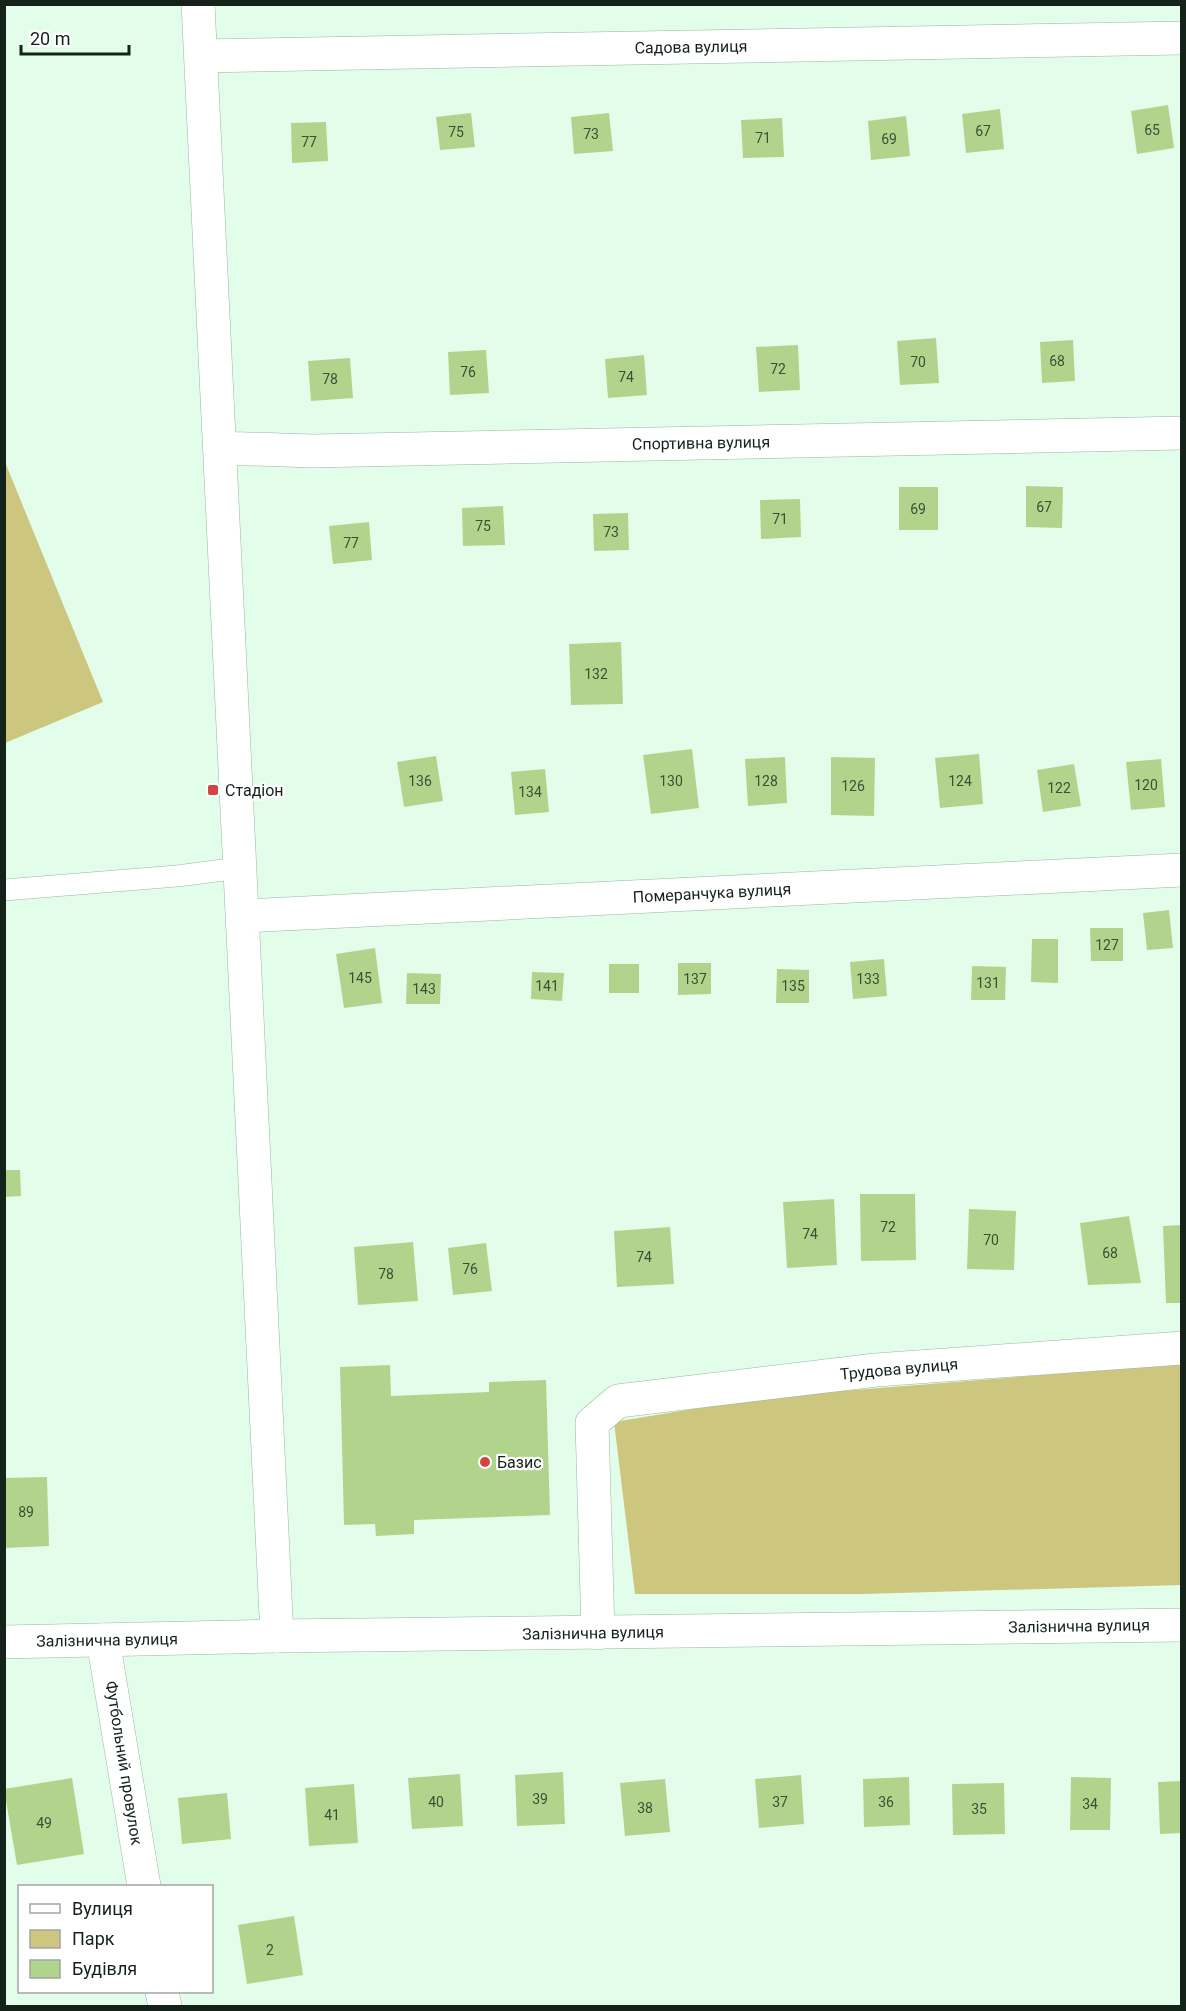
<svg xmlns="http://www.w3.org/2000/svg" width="1186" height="2011" viewBox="0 0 1186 2011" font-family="Roboto,sans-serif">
<rect width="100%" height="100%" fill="#e2feea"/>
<path fill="#cdc67e" d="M5,462L103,702L5,743H4Z
M1181,1364V1585L863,1594H635L614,1422L766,1397Z"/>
<path fill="#b1d48c" d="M1168,105L1174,148L1137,154L1131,111Z
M1000,109L1004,149L966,153L962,114Z
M471,113L475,147L440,150L436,117Z
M609,113L613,151L574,154L571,117Z
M906,116L910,156L871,160L868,121Z
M782,118L784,157L743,158L741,120Z
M326,122L328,161L292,163L291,123Z
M936,338L939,383L900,385L897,341Z
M1073,340L1075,381L1042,383L1040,342Z
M798,345L800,390L759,392L756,347Z
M486,350L489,393L450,395L448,352Z
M644,355L647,395L608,398L605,359Z
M350,358L353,398L311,401L308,361Z
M1026,486L1063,487L1062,528L1026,527Z
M899,487H938V530H899Z
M800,499L801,537L761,539L760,500Z
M503,506L505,545L463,546L462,508Z
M628,513L629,550L594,551L593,514Z
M369,522L372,560L333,564L329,526Z
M621,642L623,704L571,705L569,644Z
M692,749L699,808L651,814L643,755Z
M979,754L983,804L940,808L935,758Z
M436,756L443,801L404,807L397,762Z
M785,757L787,803L748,806L745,759Z
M831,757L875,758L874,816L831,815Z
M1161,759L1165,807L1131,810L1126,762Z
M1074,764L1081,806L1043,812L1037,770Z
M545,769L549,812L515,815L511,772Z
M1169,910L1173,948L1147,950L1143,913Z
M1090,928H1123V961H1091Z
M1032,939H1058V983L1031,982Z
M375,948L382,1003L344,1008L336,954Z
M884,959L887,996L853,999L850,962Z
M678,963H711V994L678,995Z
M609,964H639V993H609Z
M972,966L1006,967L1005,1000H971Z
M777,969L809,970V1003H776Z
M532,972L564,973L562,1001L531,999Z
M407,973L441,974L440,1004H406Z
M4,1170H20L21,1196L4,1197Z
M860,1194H915L916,1260L861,1261Z
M834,1199L837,1265L787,1268L783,1202Z
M969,1209L1016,1211L1014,1270L967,1269Z
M1129,1216L1141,1283L1088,1285L1080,1223Z
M1182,1225V1303H1166L1163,1226Z
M670,1227L674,1284L617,1287L614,1231Z
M413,1242L418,1301L358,1305L354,1247Z
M486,1243L492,1291L453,1295L448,1248Z
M390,1365L391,1396L489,1392V1382L546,1380L550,1515L414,1520V1534L376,1536L375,1524L344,1525L340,1367Z
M47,1477L49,1546L4,1548V1478Z
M563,1772L565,1824L517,1826L515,1775Z
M460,1774L463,1826L412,1829L408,1778Z
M801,1775L804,1824L759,1828L755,1779Z
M909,1777L910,1825L864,1827L863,1779Z
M1071,1777L1111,1778L1110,1830H1070Z
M72,1778L84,1854L17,1865L4,1789Z
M665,1779L670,1832L625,1836L620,1783Z
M1182,1781V1833L1160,1834L1158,1782Z
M1004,1783L1005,1834L953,1835L952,1784Z
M354,1784L358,1843L309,1846L305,1788Z
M227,1793L231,1839L182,1844L178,1798Z
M294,1916L303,1975L247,1984L238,1925Z"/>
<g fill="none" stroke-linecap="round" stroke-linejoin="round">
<defs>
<path id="lane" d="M4,890L177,876L239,868"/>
<path id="street" d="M198,4L277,1636
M201,56L1182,38
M220,448L312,451L1182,433
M242,916L1182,870
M598,1633L592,1423L618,1401L876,1370L1182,1348
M103,1640L144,1886
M162,1992L165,2006"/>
<path id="primary" d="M4,1642L277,1636L1182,1625"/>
</defs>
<use href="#lane" stroke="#96b8a1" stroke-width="22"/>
<use href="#street" stroke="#96b8a1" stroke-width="34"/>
<use href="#primary" stroke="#96b8a1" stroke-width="34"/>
<use href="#lane" stroke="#fff" stroke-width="21"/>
<use href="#street" stroke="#fff" stroke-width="33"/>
<use href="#primary" stroke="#fff" stroke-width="33"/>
</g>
<g fill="#d44443" stroke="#fff" stroke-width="2">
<rect x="207" y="784" width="12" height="12" rx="3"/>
<circle cx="485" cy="1462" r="6"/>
</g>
<g text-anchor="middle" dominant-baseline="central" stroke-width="4.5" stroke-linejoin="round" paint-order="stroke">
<g font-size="14" fill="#3c4e36">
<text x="1152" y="130">65</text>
<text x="983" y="131">67</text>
<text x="456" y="132">75</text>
<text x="591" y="134">73</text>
<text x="763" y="138">71</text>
<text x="889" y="139">69</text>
<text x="309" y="142">77</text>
<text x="1057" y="361">68</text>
<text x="918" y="362">70</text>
<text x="778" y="369">72</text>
<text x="468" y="372">76</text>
<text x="626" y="377">74</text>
<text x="330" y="379">78</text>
<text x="1044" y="507">67</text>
<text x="918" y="509">69</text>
<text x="780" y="519">71</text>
<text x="483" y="526">75</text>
<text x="611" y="532">73</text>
<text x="351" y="543">77</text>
<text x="596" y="674">132</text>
<text x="420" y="781">136</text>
<text x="671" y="781">130</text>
<text x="766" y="781">128</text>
<text x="960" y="781">124</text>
<text x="1146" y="785">120</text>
<text x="853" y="786">126</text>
<text x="1059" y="788">122</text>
<text x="530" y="792">134</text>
<text x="1107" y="945">127</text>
<text x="360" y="978">145</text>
<text x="695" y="979">137</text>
<text x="868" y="979">133</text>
<text x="988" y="983">131</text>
<text x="547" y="986">141</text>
<text x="793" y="986">135</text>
<text x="424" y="989">143</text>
<text x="888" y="1227">72</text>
<text x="810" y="1234">74</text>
<text x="991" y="1240">70</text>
<text x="1110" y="1253">68</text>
<text x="644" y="1257">74</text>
<text x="470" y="1269">76</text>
<text x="386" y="1274">78</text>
<text x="26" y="1512">89</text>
<text x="540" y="1799">39</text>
<text x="436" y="1802">40</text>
<text x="780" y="1802">37</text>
<text x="886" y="1802">36</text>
<text x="1090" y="1804">34</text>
<text x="645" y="1808">38</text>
<text x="979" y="1809">35</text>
<text x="332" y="1815">41</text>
<text x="44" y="1823">49</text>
<text x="270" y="1950">2</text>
</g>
<g font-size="16" fill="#15221a" stroke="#fff">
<text transform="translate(691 47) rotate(-1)">Садова вулиця</text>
<text transform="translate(701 443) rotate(-1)">Спортивна вулиця</text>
<text transform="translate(712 893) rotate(-3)">Померанчука вулиця</text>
<text transform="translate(899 1369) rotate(-5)">Трудова вулиця</text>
<text transform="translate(1079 1626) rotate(-1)">Залізнична вулиця</text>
<text transform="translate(593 1633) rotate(-1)">Залізнична вулиця</text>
<text transform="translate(107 1640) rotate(-1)">Залізнична вулиця</text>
<text transform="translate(124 1763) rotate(81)">Футбольний провулок</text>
</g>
<g font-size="16" fill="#15221a" stroke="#fff" text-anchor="start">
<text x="225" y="790">Стадіон</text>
<text x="497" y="1462">Базис</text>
</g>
</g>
<rect width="1186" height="2011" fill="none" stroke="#15221a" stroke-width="12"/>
<rect x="18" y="1885" width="195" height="108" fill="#ffffff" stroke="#a1a7a3" stroke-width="1.5"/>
<rect x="30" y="1904" width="30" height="9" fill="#ffffff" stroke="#a1a7a3" stroke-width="1.5"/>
<text x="72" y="1915" font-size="18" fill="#15221a">Вулиця</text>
<rect x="30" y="1930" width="30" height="18" fill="#cdc67e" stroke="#a1a7a3" stroke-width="1.5"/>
<text x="72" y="1945" font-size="18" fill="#15221a">Парк</text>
<rect x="30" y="1960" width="30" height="18" fill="#b1d48c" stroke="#a1a7a3" stroke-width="1.5"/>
<text x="72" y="1975" font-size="18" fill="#15221a">Будівля</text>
<path d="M21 45v9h108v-9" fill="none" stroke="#15221a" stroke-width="3"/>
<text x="30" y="45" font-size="18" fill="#15221a" stroke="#ffffff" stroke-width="4.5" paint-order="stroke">20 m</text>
</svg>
